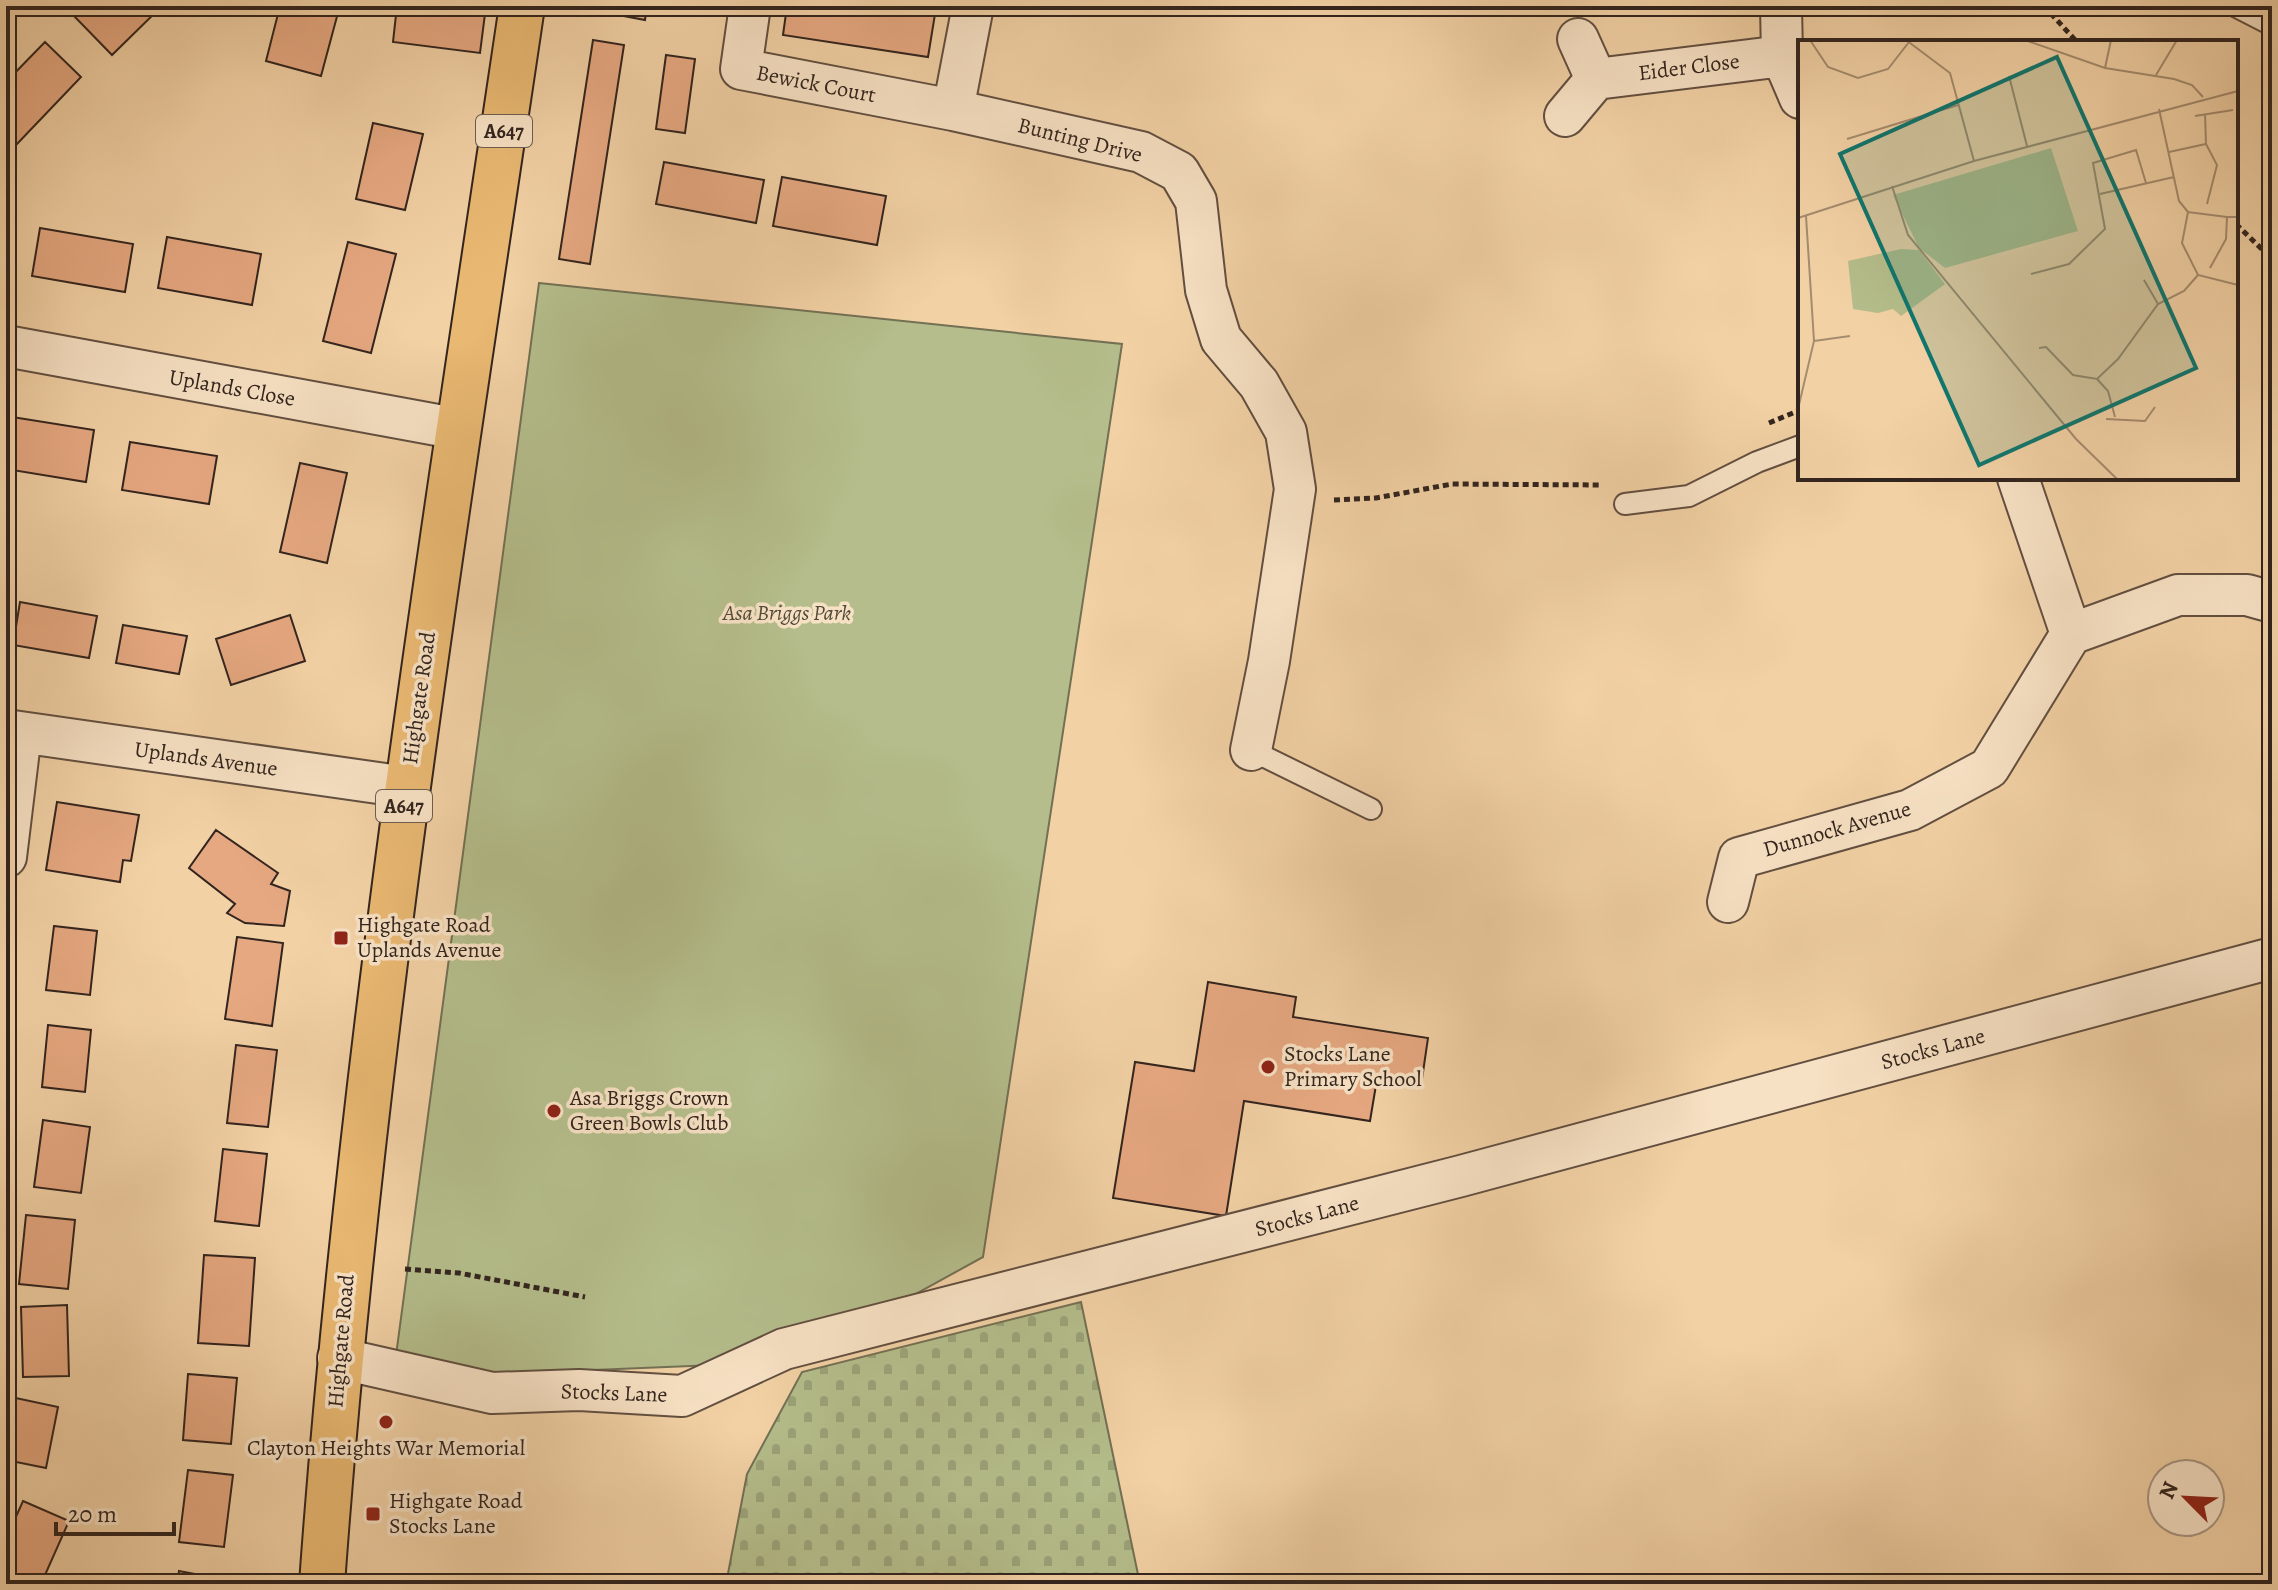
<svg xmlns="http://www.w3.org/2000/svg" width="2278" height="1590" viewBox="0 0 2278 1590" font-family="Alegreya,serif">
<defs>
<pattern id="cemetery-stones" width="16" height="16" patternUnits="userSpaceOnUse" patternTransform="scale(2)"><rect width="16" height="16" fill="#b4bd8b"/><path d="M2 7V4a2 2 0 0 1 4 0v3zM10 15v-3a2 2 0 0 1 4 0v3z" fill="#9ba278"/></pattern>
</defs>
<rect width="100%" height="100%" fill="#f2d1a5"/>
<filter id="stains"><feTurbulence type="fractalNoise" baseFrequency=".0025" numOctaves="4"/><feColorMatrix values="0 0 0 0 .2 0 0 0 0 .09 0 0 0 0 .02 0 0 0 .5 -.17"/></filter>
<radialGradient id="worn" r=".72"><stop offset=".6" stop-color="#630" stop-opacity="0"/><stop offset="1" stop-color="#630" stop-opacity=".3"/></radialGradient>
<path fill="url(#cemetery-stones)" stroke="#737054" stroke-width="2" d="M1081,1302L1140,1584H726L747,1474L802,1372Z"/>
<path fill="#b4bd8b" stroke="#737054" stroke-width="2" d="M539,283L1122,344L983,1257L792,1362L393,1378Z"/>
<path fill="#e6a881" stroke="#32241e" stroke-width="2" d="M85,6H162L112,55L74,16Z
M280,6L339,9L321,76L266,61Z
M397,6H486L480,53L393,42Z
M603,6H647L645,20L602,12Z
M787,6H848L847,12L879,16L881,6L936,8L928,57L783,35Z
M593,40L624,45L590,264L559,259Z
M45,42L81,77L16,145L6,135V82Z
M666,55L695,59L685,133L656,129Z
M373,123L423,134L405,210L356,199Z
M664,162L764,180L756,223L656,204Z
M782,177L886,196L877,245L773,226Z
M40,228L133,244L125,292L32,276Z
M167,237L261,254L252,305L158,288Z
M348,242L396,254L371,353L323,341Z
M6,416L94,430L86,482L6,469Z
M130,442L217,456L209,504L122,490Z
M300,463L347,473L327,563L280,552Z
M20,602L97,616L89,658L13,645Z
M290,615L305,661L231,685L216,639Z
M123,625L187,636L179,674L116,663Z
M57,802L139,815L131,861L123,860L120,882L46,870Z
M216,830L278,873L271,884L290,891L284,926L245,923L227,913L235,904L189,868Z
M54,926L97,931L90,995L46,990Z
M237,937L283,943L272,1026L225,1019Z
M1208,982L1296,997L1293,1017L1428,1038L1421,1086L1377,1079L1370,1121L1244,1101L1226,1216L1113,1198L1135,1062L1194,1071Z
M48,1025L91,1030L85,1092L42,1087Z
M236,1045L277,1050L268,1127L227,1123Z
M43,1120L90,1127L81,1193L34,1187Z
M223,1149L267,1154L259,1226L215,1221Z
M26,1215L75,1220L68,1289L19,1284Z
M204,1255L255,1258L249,1346L198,1343Z
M67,1305L69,1376L23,1377L21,1307Z
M188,1374L237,1378L231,1444L183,1440Z
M11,1397L58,1407L46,1468L6,1460V1423Z
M188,1470L233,1475L224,1547L179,1542Z
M23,1501L69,1521L41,1584H6V1539Z
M179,1571L227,1580L226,1584H177Z"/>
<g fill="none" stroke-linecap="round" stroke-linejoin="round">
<defs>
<path id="service" d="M2235,6L2272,25
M1625,504L1689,496L1757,462L1800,446
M1251,750L1371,809"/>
<path id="minor" d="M750,6L741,69L953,110L1141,152L1179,172L1196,201L1206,290L1221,339L1259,384L1286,432L1295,489L1269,661L1251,750
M1781,6L1782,56L1800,98
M1596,79L1782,56
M953,110L973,6
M1565,116L1596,79L1578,39
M6,346L459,429
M2071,634L2178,595H2247L2272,602
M6,730L406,787
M6,857L21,733
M1728,902L1739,858L1910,810L1989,768L2071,634L2018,478
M338,1358L492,1393L579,1390L682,1396L784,1349L1461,1176L2272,958"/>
<path id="primary" d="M322,1584C360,1055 444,531 522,6"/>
</defs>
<use href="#service" stroke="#624f40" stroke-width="24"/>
<use href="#minor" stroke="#624f40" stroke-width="44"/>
<use href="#primary" stroke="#32241e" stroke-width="48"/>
<path stroke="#32241e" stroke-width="5" stroke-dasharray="6 4" stroke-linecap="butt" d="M2044,6L2077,42
M2236,224L2272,259
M1769,423L1800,410
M1334,500L1376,498L1452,484L1602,485
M405,1269L459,1273L585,1297"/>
<use href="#service" stroke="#f7e1c4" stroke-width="20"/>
<use href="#minor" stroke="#f7e1c4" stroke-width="40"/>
<use href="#primary" stroke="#e9b872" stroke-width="44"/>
</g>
<g fill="#8f2418" stroke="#f7e1c4" stroke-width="3">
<rect x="333" y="930" width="16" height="16" rx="4"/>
<circle cx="1268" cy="1067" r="8"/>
<circle cx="554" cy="1111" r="8"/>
<circle cx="386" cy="1422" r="8"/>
<rect x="365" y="1506" width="16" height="16" rx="4"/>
</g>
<g text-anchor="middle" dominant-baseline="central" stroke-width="7" stroke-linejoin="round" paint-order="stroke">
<g fill="#f7e1c4" stroke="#6d5d50" stroke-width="2">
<rect x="476" y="115" width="56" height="32" rx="6"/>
<rect x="376" y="790" width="56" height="32" rx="6"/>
</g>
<g font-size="20" font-weight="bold" fill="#32241e">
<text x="504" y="131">A647</text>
<text x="404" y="806">A647</text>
</g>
<g font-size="22" fill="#32241e" stroke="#f7e1c4">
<text transform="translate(1689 67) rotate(-7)">Eider Close</text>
<text transform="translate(816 84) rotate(11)">Bewick Court</text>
<text transform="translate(1080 140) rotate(14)">Bunting Drive</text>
<text transform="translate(232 388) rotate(10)">Uplands Close</text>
<text transform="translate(419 698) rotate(-82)">Highgate Road</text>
<text transform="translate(206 759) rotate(8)">Uplands Avenue</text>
<text transform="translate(1837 829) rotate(-16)">Dunnock Avenue</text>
<text transform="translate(1933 1049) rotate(-15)">Stocks Lane</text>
<text transform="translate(1307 1216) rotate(-15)">Stocks Lane</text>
<text transform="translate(341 1341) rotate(-85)">Highgate Road</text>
<text transform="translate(614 1393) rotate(2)">Stocks Lane</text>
</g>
<g font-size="22" font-style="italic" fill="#524a39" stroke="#f7e1c4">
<text x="787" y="613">Asa Briggs Park</text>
</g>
<g font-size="22" fill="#32241e" stroke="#f7e1c4" text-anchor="start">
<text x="357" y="925">Highgate Road<tspan x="357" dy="25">Uplands Avenue</tspan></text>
<text x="1284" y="1054">Stocks Lane<tspan x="1284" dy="25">Primary School</tspan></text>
<text x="570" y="1098">Asa Briggs Crown<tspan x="570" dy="25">Green Bowls Club</tspan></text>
<text x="386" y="1448" text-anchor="middle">Clayton Heights War Memorial</text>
<text x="389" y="1501">Highgate Road<tspan x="389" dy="25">Stocks Lane</tspan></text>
</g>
</g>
<g transform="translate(1798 40)">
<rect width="440" height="440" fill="#f2d1a5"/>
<path d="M103,209L121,210L147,244L103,276L95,269L80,273L55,269L50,221Z" fill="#b4bd8b"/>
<path d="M253,108L280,191L147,228L121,208L95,155Z" fill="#b4bd8b"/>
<path fill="none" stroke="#a58c6f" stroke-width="2" d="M12,0L30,27L60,38L90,29L111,2M108,0L152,33L176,121M227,0L307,28L376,39L394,45L405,57M307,28L313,0M358,35L379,0M211,36L229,106M361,69L381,161L390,172M407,74L408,104M397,76L435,70M49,99L160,65M371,112L408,104L419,125L409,164M94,146L110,195L278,399L320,440M302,154L376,137M429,177L390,172L384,203L400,235L440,245M0,178L176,121L440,51M412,228L428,199L429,177H440M233,234L271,224L307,189L295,123L338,110L348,143M346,240L360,264M16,301L52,296M241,308L248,307L275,335L299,339L320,319L360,264L386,251L400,235M299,339L310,351L317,377M0,369L16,301L8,176M308,379L347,381L357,367"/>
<path fill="#0f766e" fill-opacity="0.15" stroke="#0f766e" stroke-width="4" d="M259,17L398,328L181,425L42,114Z"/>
<rect width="440" height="440" fill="none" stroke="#32241e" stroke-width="4"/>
</g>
<rect width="2278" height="1590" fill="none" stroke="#f2d1a5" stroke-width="32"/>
<rect x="8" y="8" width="2262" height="1574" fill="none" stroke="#32241e" stroke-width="4"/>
<rect x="16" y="16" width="2246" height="1558" fill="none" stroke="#32241e" stroke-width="2"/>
<g transform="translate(2186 1498) rotate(294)"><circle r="38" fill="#f7e1c4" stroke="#a89582" stroke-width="2"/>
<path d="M0-6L14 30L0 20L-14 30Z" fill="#8f2418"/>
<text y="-12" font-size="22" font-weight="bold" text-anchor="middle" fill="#32241e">N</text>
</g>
<path d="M56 1522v12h118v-12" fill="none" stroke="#32241e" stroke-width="4"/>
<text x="68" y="1522" font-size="24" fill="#32241e" stroke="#f7e1c4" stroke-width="6" paint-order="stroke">20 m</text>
<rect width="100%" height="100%" filter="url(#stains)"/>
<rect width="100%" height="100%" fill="url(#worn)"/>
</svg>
